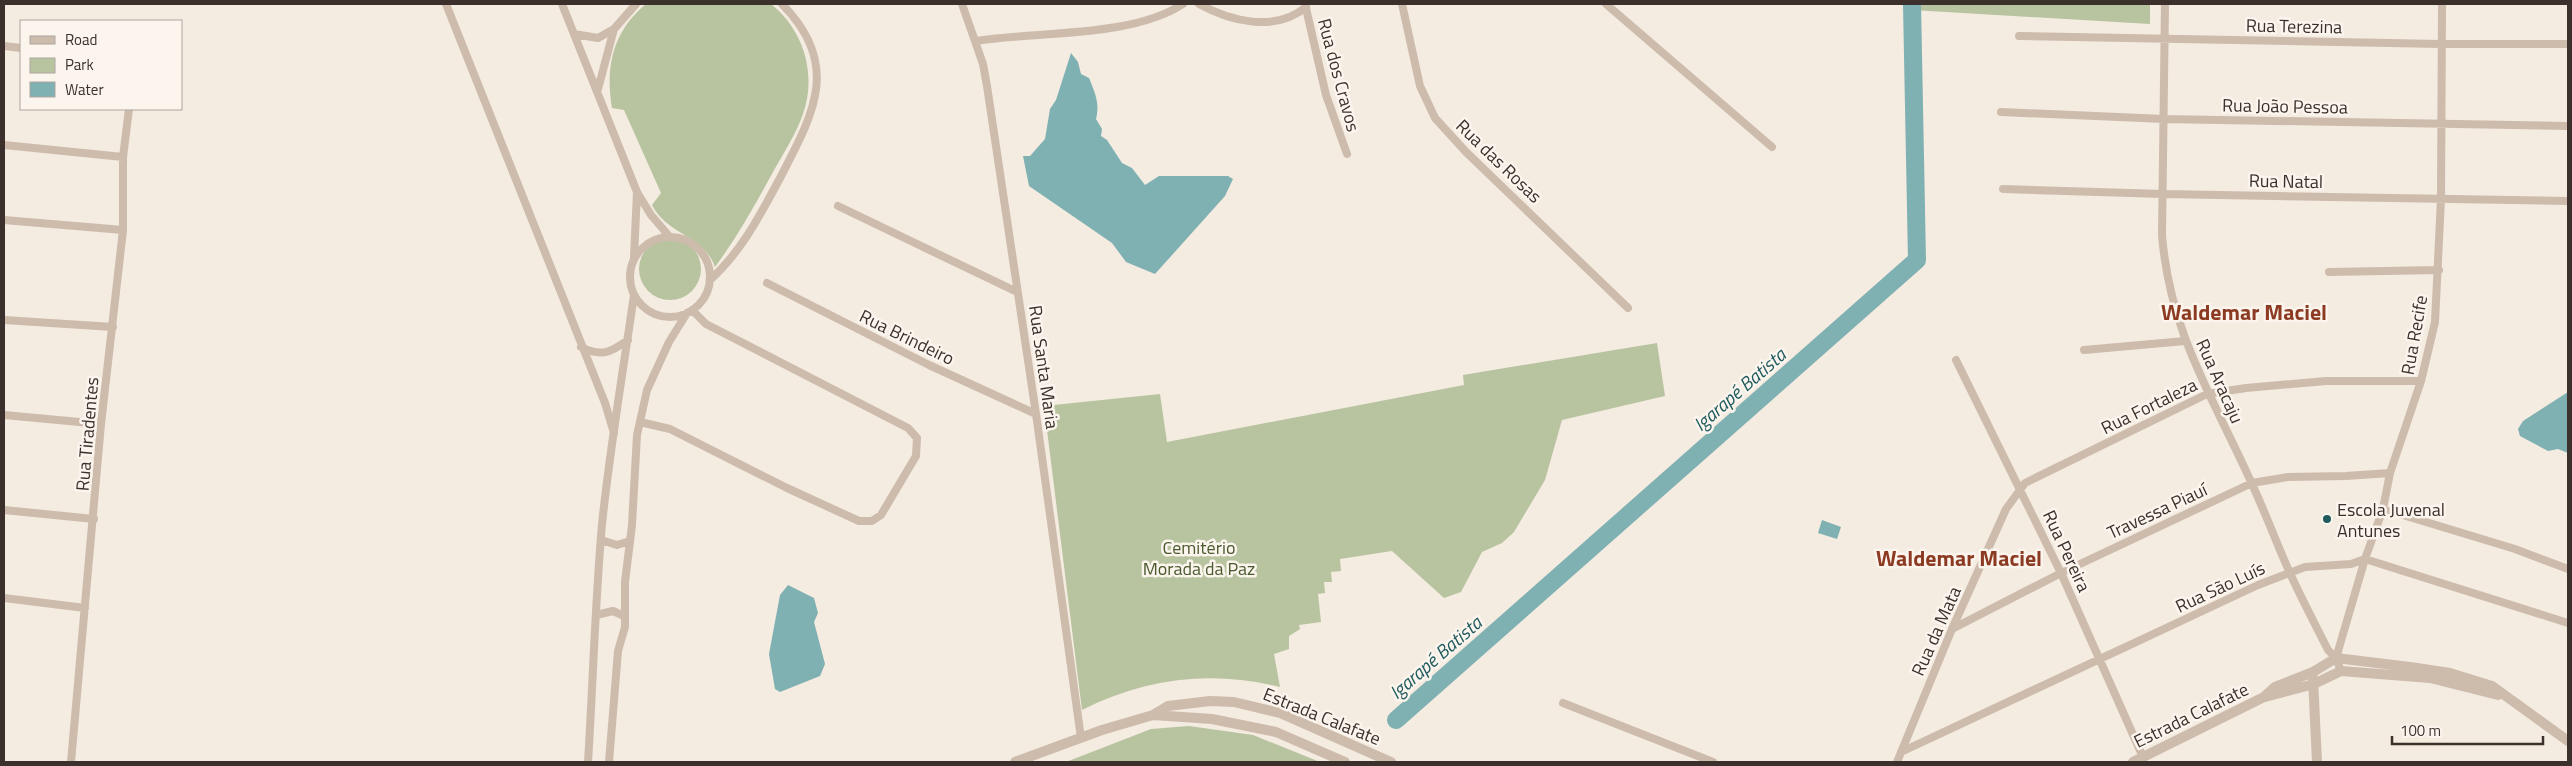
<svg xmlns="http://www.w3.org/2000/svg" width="2572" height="766" viewBox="0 0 2572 766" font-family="'Titillium Web',sans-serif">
<rect width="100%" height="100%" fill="#f4ebe1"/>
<path fill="#b8c4a0" d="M646,4H771C804,30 817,75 803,114C796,134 783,154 773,172C755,205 737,237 715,267C704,235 667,235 652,205L661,193L624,110L612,108C605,67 613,31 646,4Z
M1912,4H2150V24L1912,10Z
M639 269a31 31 0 1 1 62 0a31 31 0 1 1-62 0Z
M1657,343L1665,396L1562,420L1545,480L1514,532L1502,543L1482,552L1461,592L1444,598L1392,551L1340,559L1341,571L1331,572L1332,582H1324L1325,593L1318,594L1321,622L1299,625L1300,629L1289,636V649L1274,654L1280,687C1211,670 1145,678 1082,710L1044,406L1160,394L1167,442L1464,385L1463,375Z
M1189,726L1253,735L1320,762H1066L1151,729Z"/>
<path fill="#7fb0b2" d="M1071,53L1078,62L1081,74L1089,78C1095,93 1100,103 1096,119L1102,129L1101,136L1107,140L1122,163L1132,168L1145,185L1159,176H1228L1233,179L1225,196L1155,274L1126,262L1112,243L1029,186L1023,156H1030L1045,139L1050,109L1056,100Z
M2568,392V453L2558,449L2548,451L2520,436L2518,429L2523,421Z
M1822,520L1841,527L1837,539L1818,533Z
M788,585L814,598L818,613L814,622L825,664L820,676L780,692L775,689L769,654L780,595Z"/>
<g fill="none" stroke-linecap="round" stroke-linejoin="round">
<path stroke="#7fb0b2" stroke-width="18" d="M1396,720L1917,260L1912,4"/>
<path stroke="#cdbbac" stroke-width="8" d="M446,4L605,403L614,433
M562,4L637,192L651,215L669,236
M962,4L983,64L987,86L1036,414L1081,738
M1199,4C1230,21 1275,33 1306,7
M1305,4L1326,95L1347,154
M1402,4L1420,86L1435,118L1466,152L1628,308
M1606,4L1772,147
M2165,4L2162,235C2170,334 2213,397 2252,484C2265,512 2276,542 2289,571C2301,598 2315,624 2328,650L2336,658L2341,671
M574,34L598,38L614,29
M2019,36L2440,44H2568
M976,41C1037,31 1131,38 1183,4
M4,46L21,48
M598,89L614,29L636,4
M2001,112L2164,119L2568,126
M4,145L123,157
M2003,189L2163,194L2568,201
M838,206L1017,292
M4,220L123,230
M630 277a40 40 0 1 1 80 0a40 40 0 1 1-80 0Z
M634,257L637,192
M2329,272L2439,270
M710,280C741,252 759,217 779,180C812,116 843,66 782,4
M767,283L929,365L1036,414
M4,320L113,327
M581,347C601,357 610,353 628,340
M2084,350L2185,341
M1956,360L2061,573L2143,757
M4,415L101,424
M640,422L670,429L787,488L859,521H872L881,515L916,456L917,438L908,428L706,324L692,310
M2383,509L2515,549L2568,569
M4,510L94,519
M601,540L617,545L630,541
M4,598L85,608
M596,615L613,611L624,616
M1952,629L2061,573L2252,483L2288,477L2346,476L2390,473
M2336,658L2365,559L2383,509L2390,473L2421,381L2435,322L2441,199L2442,4
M1563,703L1713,762
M1901,752L2258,585L2305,567L2351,564L2365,559L2568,623
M71,762L101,424L123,230V157L129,109
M588,762C593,683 595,604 602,524C610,448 623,371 634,295
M609,762L618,651L625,627V582L632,525L637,435L647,390L669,342L687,313
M1897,762L1952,629L2006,509L2025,483L2207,394L2246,388L2326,381H2421"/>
<path stroke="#cdbbac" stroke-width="10" d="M2313,678L2317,762
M2265,697L2314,684L2341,671L2430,678L2498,695
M1153,715L1212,719L1276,732L1345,762
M1015,762L1102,730L1153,715L1168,706L1210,701L1234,702L1280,713L1391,762
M2133,762L2264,697L2275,687L2313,672L2336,658L2410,667L2450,673L2492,686L2568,741"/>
</g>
<circle fill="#1f5a5e" stroke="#fbf5ee" stroke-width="2" cx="2327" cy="519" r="5"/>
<g text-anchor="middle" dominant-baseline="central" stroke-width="5" stroke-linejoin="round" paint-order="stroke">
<g font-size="18" fill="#3b302b" stroke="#fbf5ee">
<text transform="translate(2294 26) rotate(1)">Rua Terezina</text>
<text transform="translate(1339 75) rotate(75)">Rua dos Cravos</text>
<text transform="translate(2285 106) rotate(1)">Rua João Pessoa</text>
<text transform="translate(1499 161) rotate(44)">Rua das Rosas</text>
<text transform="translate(2286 181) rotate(1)">Rua Natal</text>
<text transform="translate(2414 335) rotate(-80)">Rua Recife</text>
<text transform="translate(907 337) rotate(26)">Rua Brindeiro</text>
<text transform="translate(1044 367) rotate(82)">Rua Santa Maria</text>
<text transform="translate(2220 381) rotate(66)">Rua Aracaju</text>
<text transform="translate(2149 406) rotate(-26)">Rua Fortaleza</text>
<text transform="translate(87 434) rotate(-85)">Rua Tiradentes</text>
<text transform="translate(2157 511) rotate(-25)">Travessa Piauí</text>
<text transform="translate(2067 551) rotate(65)">Rua Pereira</text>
<text transform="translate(2220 587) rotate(-25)">Rua São Luís</text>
<text transform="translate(1936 631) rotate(-66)">Rua da Mata</text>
<text transform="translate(2191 715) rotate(-26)">Estrada Calafate</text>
<text transform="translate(1322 716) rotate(22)">Estrada Calafate</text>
</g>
<g font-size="18" fill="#3b302b" stroke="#fbf5ee" text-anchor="start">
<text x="2337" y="509">Escola Juvenal<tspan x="2337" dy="21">Antunes</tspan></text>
</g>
<g font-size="18" fill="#4a5a2e" stroke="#fbf5ee">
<text x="1199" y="547">Cemitério<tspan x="1199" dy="21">Morada da Paz</tspan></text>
</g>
<g font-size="19" font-style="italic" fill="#1f5a5e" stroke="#fbf5ee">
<text transform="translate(1739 389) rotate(-41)">Igarapé Batista</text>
<text transform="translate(1435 657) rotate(-41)">Igarapé Batista</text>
</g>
<g font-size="22" font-weight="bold" fill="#8c3b22" stroke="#fbf5ee">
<text x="2244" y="312">Waldemar Maciel</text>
<text x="1959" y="558">Waldemar Maciel</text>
</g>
</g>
<rect width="2572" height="766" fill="none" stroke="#3b302b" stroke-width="10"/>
<rect x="20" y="20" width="162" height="90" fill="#fbf5ee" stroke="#aea6a0"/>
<rect x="30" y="36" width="25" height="8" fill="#cdbbac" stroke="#aea6a0"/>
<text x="65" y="45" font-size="15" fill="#3b302b">Road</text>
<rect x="30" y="58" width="25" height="15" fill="#b8c4a0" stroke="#aea6a0"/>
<text x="65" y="70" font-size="15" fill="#3b302b">Park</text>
<rect x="30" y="82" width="25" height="15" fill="#7fb0b2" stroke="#aea6a0"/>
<text x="65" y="95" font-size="15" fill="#3b302b">Water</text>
<path d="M2392 736v8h151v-8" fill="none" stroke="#3b302b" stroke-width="2.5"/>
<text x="2400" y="736" font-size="15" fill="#3b302b" stroke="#fbf5ee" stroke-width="4" paint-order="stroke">100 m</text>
</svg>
